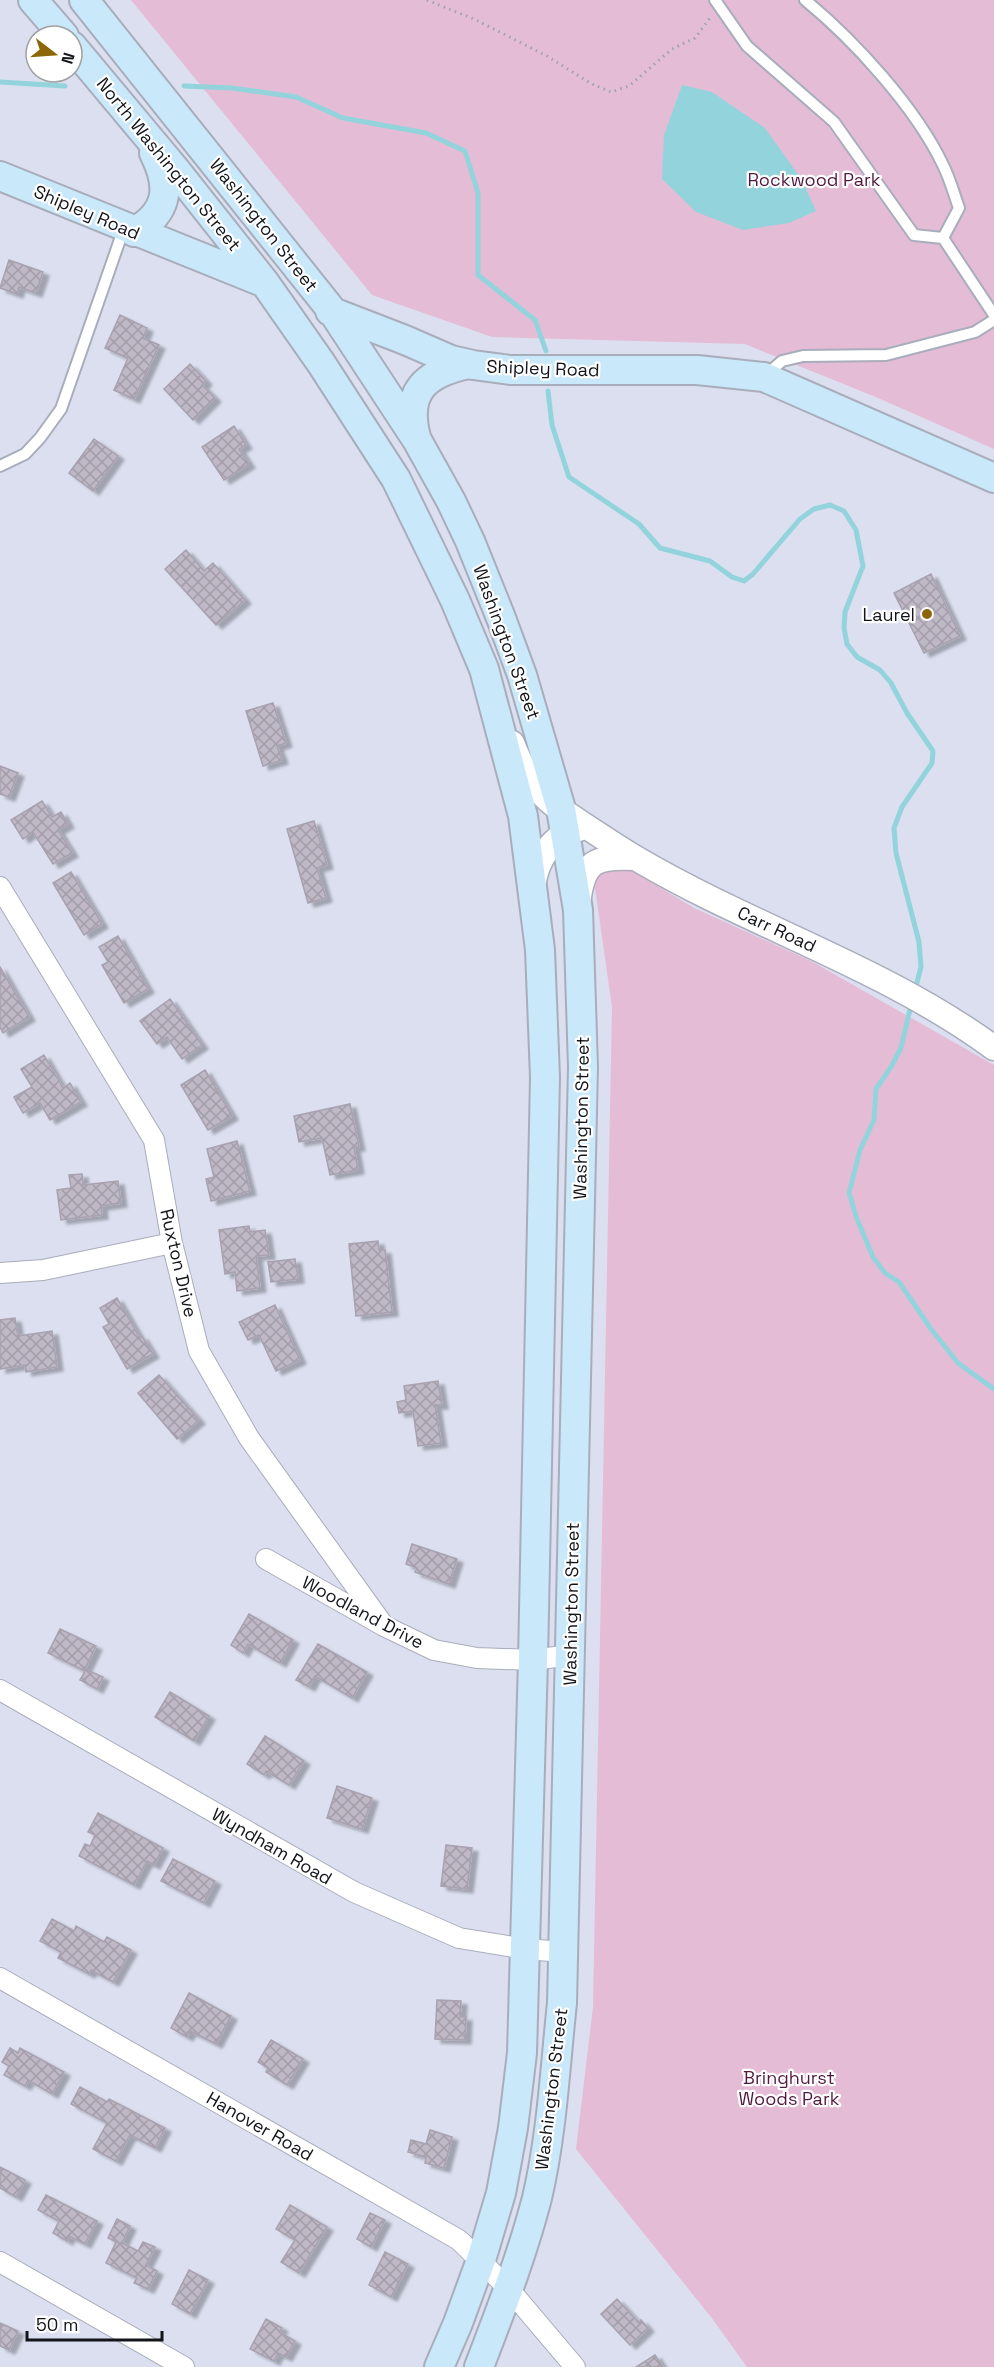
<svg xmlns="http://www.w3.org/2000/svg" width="994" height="2367" viewBox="0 0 994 2367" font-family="'Space Grotesk',sans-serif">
<defs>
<pattern id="building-cross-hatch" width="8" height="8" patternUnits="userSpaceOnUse" patternTransform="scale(1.5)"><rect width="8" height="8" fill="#bfb8c6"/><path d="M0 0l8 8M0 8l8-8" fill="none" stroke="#a39daa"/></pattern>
<filter id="shadow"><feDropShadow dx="6" dy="4" stdDeviation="1.5" flood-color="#0004"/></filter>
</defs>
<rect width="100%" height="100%" fill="#dbdfef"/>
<path fill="#e5bcd5" d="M131,0H994V449L878,398L745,344L492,337L372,295Z
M606,868L631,870L694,908L811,961L994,1065V2367H747L711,2317L576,2149L593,2007L612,1007L595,888L597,876Z"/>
<path fill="#93d4dc" d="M682,85L712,92L765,128L802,180L816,211L789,223L743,230L696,212L662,179L664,135Z"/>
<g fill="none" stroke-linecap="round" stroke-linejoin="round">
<path stroke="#93d4dc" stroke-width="5" d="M0,82L65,86
M184,86L232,88L296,97L343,118L426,133L465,151L478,193V275L535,320L546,351
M548,391L552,425L569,477L639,524L660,548L710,561L732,577L744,581L753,574L800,519L814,509L830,505L844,511L856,530L863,566L845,612L844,628L847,644L857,657L880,670L891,683L907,713L933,751L932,763L902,807L894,828L896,853L919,942L921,967L915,990
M911,1005L901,1048L891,1067L876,1089L874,1120L860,1150L849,1193L857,1219L873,1257L885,1273L899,1282L931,1329L958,1363L994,1389"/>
</g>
<path fill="url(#building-cross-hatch)" stroke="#a8a1af" stroke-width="1.5" filter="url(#shadow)" d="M9,260L43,272L36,293L19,287L17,294L0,288Z
M120,315L147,328L143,338L159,345L134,399L114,390L128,358L105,348Z
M190,364L206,381L202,385L215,398L193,420L164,389Z
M234,426L246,445L239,449L249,464L224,480L202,447Z
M94,439L118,456L93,491L69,473Z
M186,550L204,571L213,563L245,600L216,625L165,569Z
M931,574L960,636L924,653L894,593Z
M273,703L286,743L277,746L282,760L263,766L246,711Z
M0,766L18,773L9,797L0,794Z
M42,801L52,817L61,812L68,824L58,830L72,853L53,864L33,832L23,839L11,820Z
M314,821L327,865L317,868L326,898L308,903L287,829Z
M71,872L102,924L84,935L53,883Z
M118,936L148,989L124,1003L102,965L108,962L99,947Z
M0,967L29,1017L3,1033L0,1027Z
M170,999L202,1045L182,1059L167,1037L157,1044L140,1021Z
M44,1055L63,1088L70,1083L81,1102L50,1120L40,1103L23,1113L14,1097L32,1087L21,1069Z
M205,1070L232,1116L208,1130L181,1085Z
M350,1104L359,1147H354L358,1170L330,1175L322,1138L299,1142L294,1116Z
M237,1141L250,1191L211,1201L206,1179L214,1177L207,1149Z
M82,1174L83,1185L118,1181L121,1203L101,1206L102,1215L61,1220L57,1190L71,1188L69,1175Z
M249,1226L250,1232L265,1230L269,1255L256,1256L260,1288L237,1291L235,1272L225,1274L219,1230Z
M378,1241L379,1250H385L392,1312L356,1316L349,1244Z
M295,1259L298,1279L271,1282L268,1262Z
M117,1298L140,1338L142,1336L153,1354L127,1369L103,1327L109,1324L100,1308Z
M275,1305L300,1360L276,1371L259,1335L248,1340L239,1322Z
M15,1318L18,1336L52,1331L57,1367L26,1372L25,1365L0,1369V1320Z
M159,1375L199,1420L177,1439L138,1393Z
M438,1381L442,1405H435L441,1443L418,1446L413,1411L399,1413L397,1402L406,1400L404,1386Z
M412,1544L457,1559L449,1584L415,1572L417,1568L406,1564Z
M249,1614L293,1640L280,1663L248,1644L243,1653L231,1645Z
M60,1629L96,1646L85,1669L103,1677L97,1689L80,1680L85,1671L48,1653Z
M318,1644L367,1672L352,1698L315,1676L309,1687L296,1680Z
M170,1692L209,1716L194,1741L155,1717Z
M265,1736L304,1761L289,1785L266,1771L264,1775L247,1764Z
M337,1786L372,1798L362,1829L327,1818Z
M98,1813L163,1848L154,1865L147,1861L134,1885L79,1856L85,1844L90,1846L95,1835L88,1832Z
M446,1845L472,1848L467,1889L441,1886Z
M173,1859L215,1881L204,1903L161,1881Z
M52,1919L74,1931L76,1926L104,1942L107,1937L131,1950L113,1982L91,1970L89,1974L58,1958L61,1952L40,1941Z
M189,1993L231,2016L216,2044L190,2031L187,2037L171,2028Z
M437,2000L461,2001L460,2017H466L465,2040L435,2039Z
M271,2040L303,2059L287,2085L266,2072L268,2068L258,2062Z
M10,2048L18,2053L20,2048L64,2072L52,2094L28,2080L25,2086L4,2075L9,2066L2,2062Z
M80,2087L107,2102L109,2099L165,2128L155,2148L130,2135L116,2161L93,2149L107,2123L71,2104Z
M430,2130L452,2137L444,2168L425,2163L426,2157L408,2152L411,2140L426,2144Z
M0,2167L25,2180L16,2197L0,2188Z
M46,2195L97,2221L85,2244L69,2236L67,2241L53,2233L59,2221L38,2210Z
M290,2205L327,2227L299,2273L281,2262L295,2240L276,2229Z
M370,2213L385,2220L371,2247L357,2239Z
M117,2219L130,2226L122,2243L138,2251L143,2242L155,2247L146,2265L157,2271L148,2289L134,2283L137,2278L106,2263L116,2242L108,2238Z
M385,2252L408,2264L391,2297L369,2285Z
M189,2270L208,2280L190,2314L172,2304Z
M617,2299L639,2323L641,2320L648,2328L630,2345L601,2314Z
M266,2319L282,2328L279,2332L295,2341L286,2357L278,2353L274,2361L250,2349Z
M0,2323L18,2331L9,2350L0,2346Z
M655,2355L663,2367H636Z"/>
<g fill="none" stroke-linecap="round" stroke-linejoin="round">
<defs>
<path id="service" d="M715,0L747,46L834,122L914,235L943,238L994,315
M805,0C854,40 916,108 943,165C950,179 954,194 959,208L943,238
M765,376L782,361L803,356L886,355L975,332L994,320
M0,466L25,454L40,438L61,409L124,228"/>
<path id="minor" d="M0,887L154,1140L172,1243L199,1351L249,1438L384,1626
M0,1273L43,1270L172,1243
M266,1559L384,1626L434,1650L477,1658L533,1660L570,1655
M0,1690L354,1892L459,1938L526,1949L563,1952
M0,1978L459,2240L509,2289L575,2367
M0,2262L184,2367"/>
<path id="tertiary" d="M512,743C520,763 529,782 545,797C554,807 567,813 578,821C598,834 618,848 639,860C755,928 885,968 994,1048
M533,887C536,862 551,834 579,829
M578,904C583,861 594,856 635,858"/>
<path id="secondary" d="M33,0L64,36
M84,0L333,312L417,440L451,501L470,541L501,618L522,675L561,809L578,910L583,1067L562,2003C555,2068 552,2134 537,2198C522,2256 500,2312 479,2367
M72,46L174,168L265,283L321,363L396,479L455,600L484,669L523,816L540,950L545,1077L533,1660L522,2053L513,2128L501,2193L481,2260L458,2323L439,2367
M0,176L265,283
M134,232C169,212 171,187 154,153
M330,311L405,340L451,360L473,365L510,370H697L764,377L994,478
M416,437C404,391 426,373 468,364"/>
</defs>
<use href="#service" stroke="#a9adbb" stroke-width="14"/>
<use href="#minor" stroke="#a9adbb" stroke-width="22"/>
<use href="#tertiary" stroke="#a9adbb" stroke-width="27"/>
<use href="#secondary" stroke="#a9adbb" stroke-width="32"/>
<path stroke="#9ea2ae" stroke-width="3" stroke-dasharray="1.5 4.5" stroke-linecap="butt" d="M427,0L476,20L547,56L590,83L611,92L629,86L672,49L695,38L710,18"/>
<use href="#service" stroke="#fff" stroke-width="10"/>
<use href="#minor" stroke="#fff" stroke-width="20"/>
<use href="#tertiary" stroke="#fff" stroke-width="24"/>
<use href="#secondary" stroke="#c9e8fa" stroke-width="28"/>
</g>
<circle fill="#8c6707" stroke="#fff" stroke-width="2" cx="927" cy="614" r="6"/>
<g text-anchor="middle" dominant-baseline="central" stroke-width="4.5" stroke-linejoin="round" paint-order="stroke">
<g font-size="18" fill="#13151a" stroke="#fff">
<text transform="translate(169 164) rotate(51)">North Washington Street</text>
<text transform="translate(87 212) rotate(23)">Shipley Road</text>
<text transform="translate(264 225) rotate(52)">Washington Street</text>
<text transform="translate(543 368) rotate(2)">Shipley Road</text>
<text transform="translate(507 642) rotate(70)">Washington Street</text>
<text transform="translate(777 929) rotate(25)">Carr Road</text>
<text transform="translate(581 1118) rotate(-89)">Washington Street</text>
<text transform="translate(179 1263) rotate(77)">Ruxton Drive</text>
<text transform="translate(571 1604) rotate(-89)">Washington Street</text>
<text transform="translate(363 1612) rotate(28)">Woodland Drive</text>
<text transform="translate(272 1846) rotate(30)">Wyndham Road</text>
<text transform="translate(551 2089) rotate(-83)">Washington Street</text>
<text transform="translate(260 2126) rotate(30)">Hanover Road</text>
</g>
<g font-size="18" fill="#521a41" stroke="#fff">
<text x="814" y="179">Rockwood Park</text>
<text x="789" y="2077">Bringhurst<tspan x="789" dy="21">Woods Park</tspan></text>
</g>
<g font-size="18" fill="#13151a" stroke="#fff" text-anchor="end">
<text x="915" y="614">Laurel</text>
</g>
</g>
<g transform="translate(54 54) rotate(107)"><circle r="28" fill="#ffffff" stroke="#a1a1a3" stroke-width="1.5"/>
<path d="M0-4.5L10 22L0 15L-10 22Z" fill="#8c6707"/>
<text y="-9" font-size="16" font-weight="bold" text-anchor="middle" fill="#13151a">N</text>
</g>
<path d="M27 2331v9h135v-9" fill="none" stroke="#13151a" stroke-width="3"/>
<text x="36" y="2331" font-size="18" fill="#13151a" stroke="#ffffff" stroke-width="4.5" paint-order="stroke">50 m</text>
</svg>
